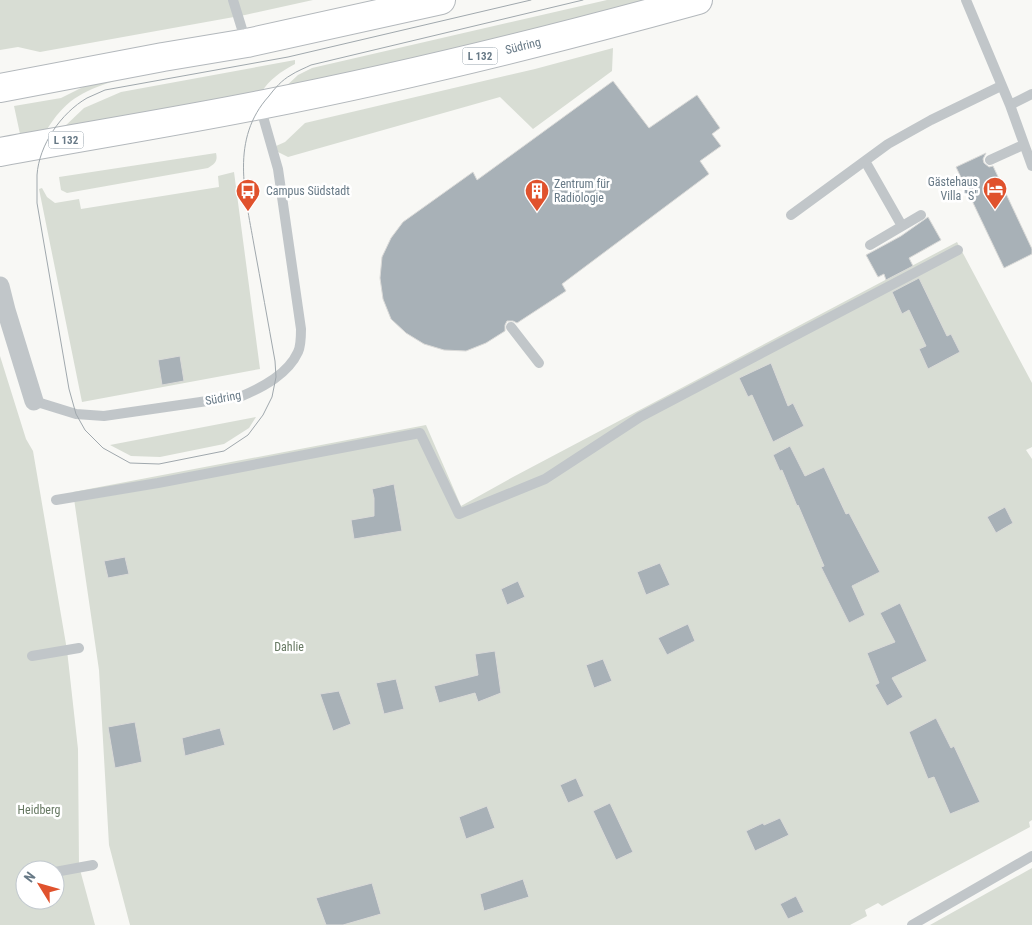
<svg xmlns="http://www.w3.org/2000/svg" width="1032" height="925" viewBox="0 0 1032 925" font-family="'Roboto Condensed',sans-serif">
<rect width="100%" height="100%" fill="#f8f8f5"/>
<path fill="#d8ddd4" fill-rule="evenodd" d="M0,0H313L245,15L40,52L18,47L0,50Z
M607,0H649L551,26L283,89L298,75L312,68Z
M613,48L612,71L533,129L500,97L288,157L278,152L276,146L285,142L305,123L535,69Z
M295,60V64C280,72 270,79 260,94L63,128L84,108L121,92Z
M114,78V81C81,92 65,100 46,131L20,134L14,106L61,98L85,86Z
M216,153C218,161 215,164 208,168L67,193L61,190L59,177Z
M234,172L260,369L82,402L39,189L42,188L47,197L55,203L79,199L81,209L219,187L218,176Z
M957,242L1032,383V447L1026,450L1032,459V820L1029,822L1030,827L882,906L878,903L865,910L867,916L850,925H130L109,845L99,670L73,492L426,425L461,506L513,477Z
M0,356L26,439L33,451L67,650L78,749L79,866L95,925H0ZM25,870H55V900H25Z
M256,417L249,428L224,444L160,457L131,456L110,445Z
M1032,868V925H930Z"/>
<path fill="#a8b1b7" stroke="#dadad8" d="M613,81L649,128L697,95L720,128L712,134L721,146L700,161L709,174L562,284L566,291L517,323L513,321H507L505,325V331L486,343L466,351L444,350L424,344L406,333L391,319L383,299L380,278L382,257L391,238L403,222L473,172L477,180Z
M986,153L983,159L984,163L989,167L993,166L1032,249V254L1004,268L956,167Z
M928,217L941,240L909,258L913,266L886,280L884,274L878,277L866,255L901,236Z
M919,278L947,336L951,334L960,352L928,369L919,349L926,346L909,310L902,314L892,292Z
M180,356L184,381L162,385L158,360Z
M771,363L788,406L793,403L804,426L773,442L752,395L748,397L739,378Z
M790,446L805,476L824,467L846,514L849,513L880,572L852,586L865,615L849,623L821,567L824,566L798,505L797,506L782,470L780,471L773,455Z
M394,484L402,531L354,539L351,520L374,516V498L372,489Z
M1005,507L1013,523L996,533L987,517Z
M125,557L129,574L108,578L104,561Z
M660,563L670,585L646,595L637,572Z
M518,581L525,597L507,605L501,589Z
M900,603L927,661L892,678L903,697L887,706L875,685L879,683L867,653L895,642L880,613Z
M688,624L695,641L667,655L658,638Z
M495,651L501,693L478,702L475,693L439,703L434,686L478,675L475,654Z
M603,659L612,681L594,688L586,665Z
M396,679L404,709L384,714L376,683Z
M339,691L351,724L333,731L320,694Z
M936,718L951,748L954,746L980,802L950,814L934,777L928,779L909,732Z
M135,722L142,762L115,768L108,727Z
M220,728L225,745L185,756L182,738Z
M576,778L584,796L568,803L560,785Z
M610,803L633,852L616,860L593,811Z
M487,806L495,828L466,839L459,817Z
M780,818L789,835L755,851L746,831L763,823L764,825Z
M523,879L529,897L484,911L480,894Z
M372,883L381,914L343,925H326L316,898Z
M796,896L804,912L788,919L780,904Z"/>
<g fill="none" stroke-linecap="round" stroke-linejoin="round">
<defs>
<path id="primary" d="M0,88L163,57L247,43L441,0
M0,152C87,136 174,122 260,105C408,76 553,40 698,0"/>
</defs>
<use href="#primary" stroke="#b3b8bc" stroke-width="30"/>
<path stroke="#c1c6c9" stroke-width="10" d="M233,0L246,42
M966,0L1010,105L1032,166
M1010,105L1032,94
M990,160L1023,145
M865,161L902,226
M791,215L888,144L931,120L1001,86
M870,245L921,215
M511,327L539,363
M34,401L76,414L104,416L242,396C263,387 288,374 298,352C301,346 301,336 301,329L278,169L260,106
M56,500L158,483L420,433L459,514L545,479L640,417L958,250
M32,656L79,648
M55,872L93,865
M912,925L1032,856"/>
<path stroke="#c1c6c9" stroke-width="19" d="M0,286L6,310L34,401"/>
<use href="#primary" stroke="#fff" stroke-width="28"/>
<path stroke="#a0a8ad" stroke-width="1" d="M531,0L288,57L105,90C99,93 93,95 87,98C61,113 39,145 37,175C37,184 37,194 37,203L69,389L76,414L85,430L103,448L130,463L159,464L224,451L248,435L263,415L272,397L276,377L275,361C268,322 261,283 254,245C245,193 230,139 269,96C275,88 282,80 291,75C297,71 305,68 311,65L583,0"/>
</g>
<defs>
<symbol id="hotel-pin" viewBox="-11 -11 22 30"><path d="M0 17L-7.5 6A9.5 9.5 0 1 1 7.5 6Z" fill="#e0522d" stroke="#fff"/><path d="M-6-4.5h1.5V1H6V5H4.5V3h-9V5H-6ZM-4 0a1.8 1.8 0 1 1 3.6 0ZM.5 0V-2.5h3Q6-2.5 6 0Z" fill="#fff"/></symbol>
<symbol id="bus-pin" viewBox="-11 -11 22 30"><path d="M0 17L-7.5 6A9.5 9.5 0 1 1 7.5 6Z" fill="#e0522d" stroke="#fff"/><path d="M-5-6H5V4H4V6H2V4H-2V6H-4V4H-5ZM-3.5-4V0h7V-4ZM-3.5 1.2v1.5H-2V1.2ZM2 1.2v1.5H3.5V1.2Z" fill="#fff"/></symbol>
<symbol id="building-pin" viewBox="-11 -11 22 30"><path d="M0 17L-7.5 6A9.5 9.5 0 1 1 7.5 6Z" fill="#e0522d" stroke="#fff"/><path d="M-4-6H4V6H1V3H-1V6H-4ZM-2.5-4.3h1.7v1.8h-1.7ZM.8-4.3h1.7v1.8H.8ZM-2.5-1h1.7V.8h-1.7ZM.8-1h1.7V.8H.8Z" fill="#fff"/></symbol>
</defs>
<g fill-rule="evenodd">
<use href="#hotel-pin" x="981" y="175" width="28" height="38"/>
<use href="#bus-pin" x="234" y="177" width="28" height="38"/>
<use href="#building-pin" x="523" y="177" width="28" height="38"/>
</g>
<g text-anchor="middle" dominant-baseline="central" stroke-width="5" stroke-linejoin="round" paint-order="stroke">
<g fill="#fff" stroke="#95a1aa" stroke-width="1">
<rect x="462.5" y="47.5" width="35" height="17" rx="4"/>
<rect x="48.5" y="131.5" width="35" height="17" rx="4"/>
</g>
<g font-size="11" font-weight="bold" fill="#677986">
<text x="480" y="56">L 132</text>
<text x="66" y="140">L 132</text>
</g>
<g font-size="12" fill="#677986" stroke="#fff">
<text transform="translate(523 46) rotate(-14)">Südring</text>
<text transform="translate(223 398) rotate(-10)">Südring</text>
</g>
<g font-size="12" fill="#677986" stroke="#fff" text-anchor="start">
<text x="978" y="182" text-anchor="end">Gästehaus<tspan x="978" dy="14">Villa "S"</tspan></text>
<text x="554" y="184">Zentrum für<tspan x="554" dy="14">Radiologie</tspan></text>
<text x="266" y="191">Campus Südstadt</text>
</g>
<g font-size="12" fill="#667862" stroke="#fff">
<text x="289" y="647">Dahlie</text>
<text x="39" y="810">Heidberg</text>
</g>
</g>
<g transform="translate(40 885) rotate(307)"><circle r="24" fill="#ffffff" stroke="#c2c9cf"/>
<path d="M0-4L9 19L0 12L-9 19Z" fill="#e0522d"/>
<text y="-8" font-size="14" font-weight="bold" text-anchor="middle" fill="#677986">N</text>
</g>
</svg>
